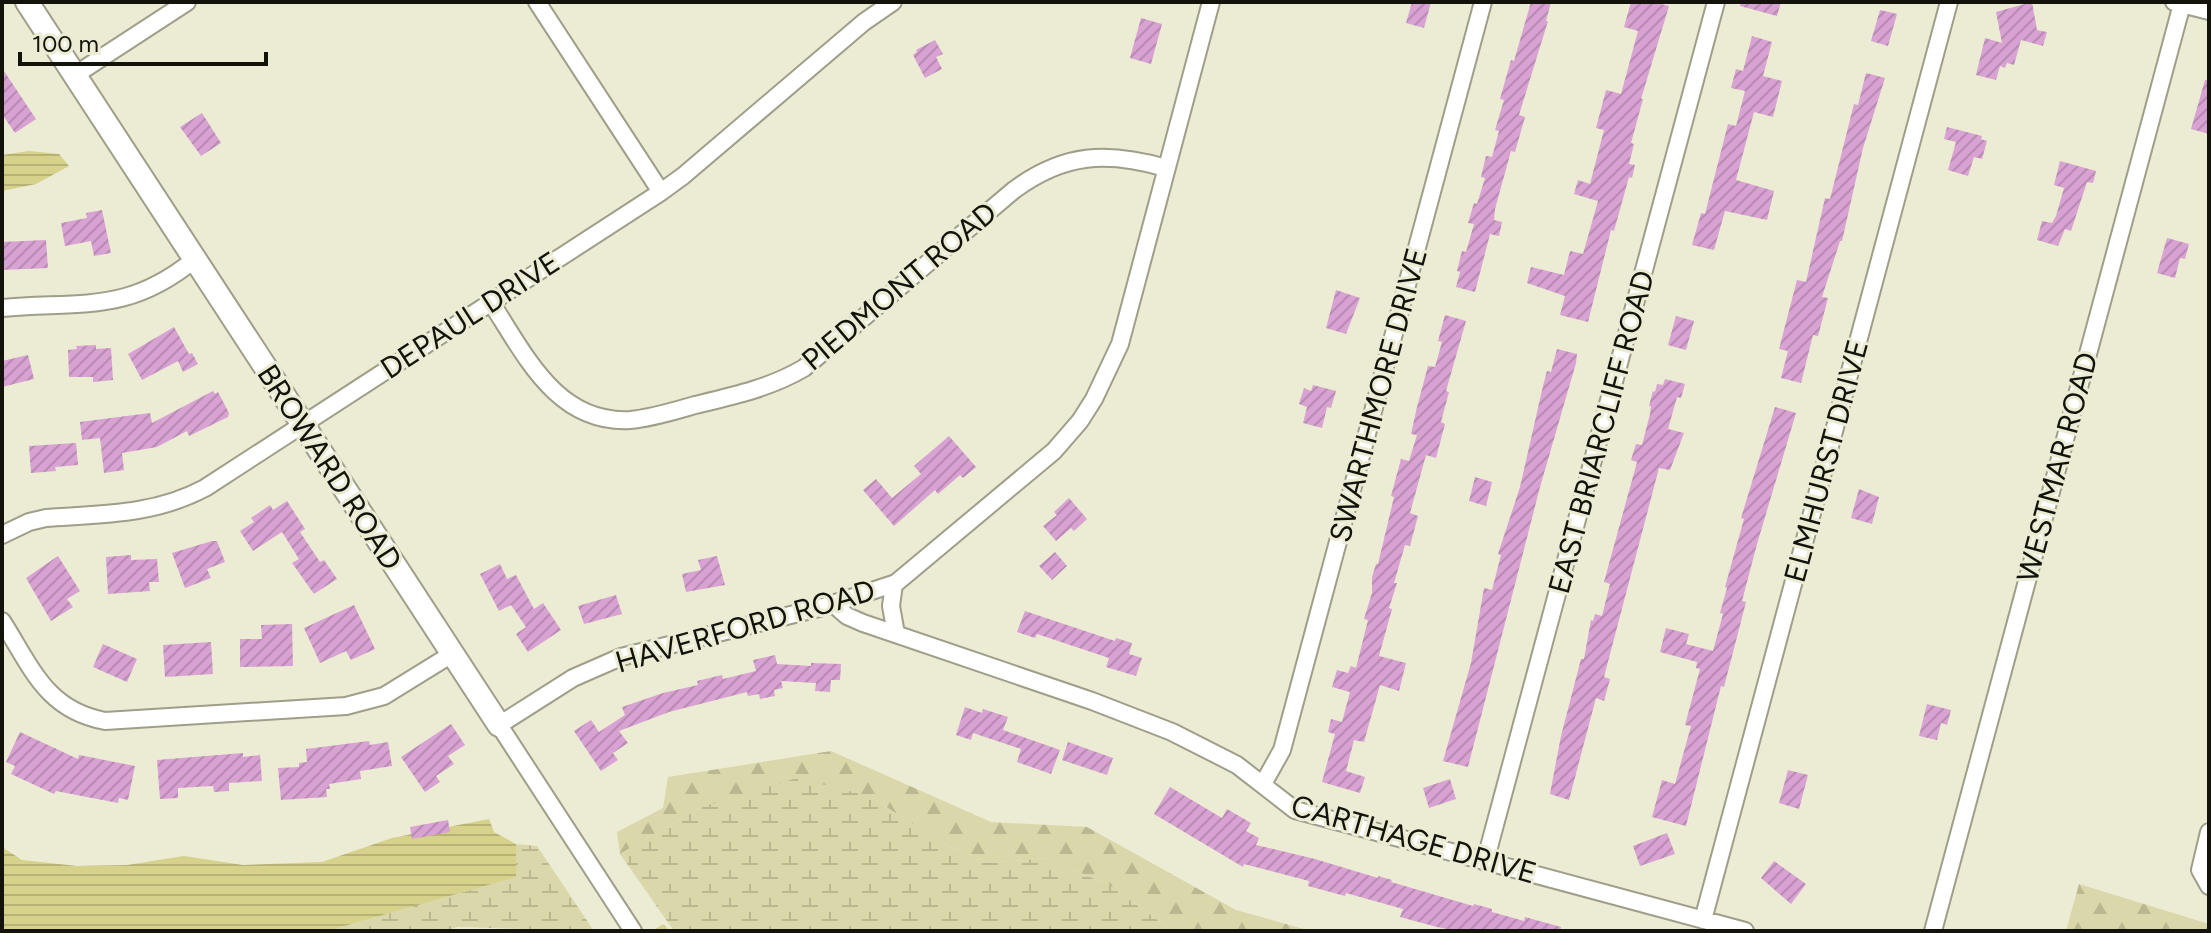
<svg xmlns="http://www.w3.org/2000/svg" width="2211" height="933" viewBox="0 0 2211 933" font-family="Figtree,sans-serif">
<defs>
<pattern id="forest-firs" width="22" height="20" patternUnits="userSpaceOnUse" patternTransform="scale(2)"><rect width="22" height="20" fill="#dad7aa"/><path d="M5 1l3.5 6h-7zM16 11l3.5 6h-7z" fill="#bab891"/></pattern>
<pattern id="wetland-marsh" width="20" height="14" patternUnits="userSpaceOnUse" patternTransform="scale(2)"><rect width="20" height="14" fill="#dad7aa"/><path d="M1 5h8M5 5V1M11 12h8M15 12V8" fill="none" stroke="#bab891"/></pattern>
<pattern id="water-rules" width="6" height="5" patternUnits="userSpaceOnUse" patternTransform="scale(2)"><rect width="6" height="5" fill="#d6d18b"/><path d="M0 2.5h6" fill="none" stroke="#b7b377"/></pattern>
<pattern id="building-hatch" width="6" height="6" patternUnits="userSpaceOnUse" patternTransform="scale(2)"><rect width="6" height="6" fill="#d8a2d2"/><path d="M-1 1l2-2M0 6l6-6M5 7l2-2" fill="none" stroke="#b88bb3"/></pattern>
</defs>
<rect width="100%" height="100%" fill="#ecebd4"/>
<path fill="url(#forest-firs)" d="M831,751L991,822L1087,827L1236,910L1311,931H1173L1109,885L1046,858L990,863L947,846L869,796L699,808L620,854L617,832L663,808L668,777Z
M2079,884L2209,924V931H2066Z"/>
<path fill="url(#wetland-marsh)" d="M797,778L869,796L947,846L990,863L1046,858L1109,885L1173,931H674L620,854L699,808Z
M516,844L537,846L594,931L457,927L445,931H327L515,877Z"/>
<path fill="url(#water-rules)" d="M29,151L59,154L69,166L36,184L2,191V155Z
M489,819L494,832L516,844V877L327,931H2V847L22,860L77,866L127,865L184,856L243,865L322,862L392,838Z"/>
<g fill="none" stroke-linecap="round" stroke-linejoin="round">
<path stroke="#d6d18b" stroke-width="5" d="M657,931L663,927L666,931"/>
</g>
<path fill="url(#building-hatch)" d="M1412,2H1431L1424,28L1406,23Z
M1531,2H1551L1546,21H1548L1519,115L1525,117L1515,152L1511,151L1495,209L1494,220L1502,222L1499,236L1490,234L1475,292L1456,287L1460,272L1457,271L1462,251L1466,252L1474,224L1468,223L1474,203L1477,204L1485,178L1481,177L1486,156L1492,157L1499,131L1495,130L1504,100L1500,99L1511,60L1514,61Z
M1631,2H1653L1669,6L1641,99H1643L1631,143L1634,144L1629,164L1635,165L1632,178L1629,177L1614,231L1611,230L1588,322L1560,315L1565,296L1527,283L1531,267L1564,275L1570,251L1583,254L1598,201L1574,194L1578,180L1590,184L1604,130L1596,128L1606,90L1621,94L1638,31L1624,27Z
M1741,2H1781L1777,16L1740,6Z
M2032,2L2037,30L2047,32L2043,46L2021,40L2014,65L2007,63L2005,68L2000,66L1996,80L1976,75L1985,38L2002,43L1996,12Z
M1880,10L1897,14L1888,46L1871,41Z
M1141,18L1162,24L1151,64L1130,58Z
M1752,36L1772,42L1763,76L1782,81L1773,117L1754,112L1736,180L1774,191L1767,220L1725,211L1714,250L1692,245L1701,213L1705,214L1728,124L1736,126L1745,91L1731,88L1736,69L1743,71Z
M935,40L943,54L936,57L942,69L925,78L913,55L917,52L916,50Z
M2,68L36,119L15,133L2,114Z
M1866,73L1885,78L1863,148L1842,241H1840L1822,297L1828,298L1818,336L1813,335L1801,383L1781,378L1788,351L1779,349L1797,280L1806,282L1825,198L1830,199L1854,104L1858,105Z
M2205,80H2209V134L2191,129Z
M202,113L221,143L201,156L180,127Z
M1947,127L1982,136L1981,139L1987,141L1982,159L1974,157L1968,176L1948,170L1956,142L1944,139Z
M2060,161L2096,171L2093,183L2087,182L2071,231L2065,229L2058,246L2037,240L2042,221L2052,223L2056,216L2064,188L2054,185Z
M102,210L111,253L94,256L91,241L65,246L61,223L87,218L86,213Z
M2167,238L2189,244L2185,259L2180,258L2175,278L2157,273Z
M46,240L48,268L2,270V242Z
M1336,290L1360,298L1346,334L1326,328Z
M1445,315L1466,321L1446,391L1449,392L1441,422L1445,424L1436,458L1426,455L1410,513L1418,516L1410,546L1405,545L1394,583H1397L1389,608L1392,609L1379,656L1406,663L1399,691L1380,685L1364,742L1354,740L1346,771L1365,777L1360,793L1322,782L1335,734L1328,732L1331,719L1342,722L1350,692L1332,687L1337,670L1348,673L1351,666L1356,668L1368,620L1364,619L1372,593V577L1376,564H1378L1394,497L1391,496L1401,459L1409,461L1417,435L1411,434L1417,407L1428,366L1435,367L1442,342L1438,341Z
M1676,316L1694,321L1686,350L1668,345Z
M174,327L189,354L192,353L198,364L183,372L178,361L142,380L128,354Z
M96,345V349L111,348L113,380L93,382V377H69L68,350L77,349L76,346Z
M1557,349L1577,354L1576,363L1540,487L1468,767L1443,761L1471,663L1484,588L1492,590L1501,555L1498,554L1520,487L1543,386L1547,371L1551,372Z
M28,355L34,379L2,387V361Z
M1665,379L1685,384L1681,398L1677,397L1668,429L1684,433L1670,470L1659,468L1604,677L1610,679L1604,701L1596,698L1569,800L1550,794L1561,736L1581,659H1584L1591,620L1593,621L1595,614L1602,616L1610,584L1604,582L1637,462L1631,460L1636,444L1642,445L1650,414L1651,406H1649L1653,391L1655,392L1657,384L1663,385Z
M1313,385L1336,391L1331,408L1327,407L1322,428L1303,423L1307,407L1299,404L1304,388L1311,391Z
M213,391L215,394L218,392L229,413L228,417L189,436L187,431L157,447L122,453L124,470L104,473L100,438L82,440L80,422L150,413L152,423Z
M1775,407L1796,413L1757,544L1742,601L1746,602L1724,687L1721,686L1686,826L1652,817L1662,780L1675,784L1691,726L1685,725L1700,669L1696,668L1697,662L1660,652L1666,628L1689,634L1686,644L1713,651L1723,614L1720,613L1727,588L1725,587L1744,519L1741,518Z
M949,436L976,467L963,478L960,475L938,494L935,490L894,526L863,490L876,479L892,498L921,474L914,466Z
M76,443L78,465L55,467L56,471L31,473L29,446Z
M1475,477L1492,482L1486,506L1469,501Z
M1859,489L1879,497L1872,524L1851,518Z
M1069,498L1087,519L1074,531L1071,528L1056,541L1043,526L1057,515L1054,512Z
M287,501L305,529L300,532L320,562L324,560L337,579L314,594L292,563L299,559L282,532L253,551L240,531L254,522L251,518L270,505L273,510Z
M212,541H217L225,562L207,569L211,578L185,588L172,553Z
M1055,552L1067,566L1052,580L1039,566Z
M131,555V560L157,559L159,582H149L150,591L108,594L106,557Z
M58,556L80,591L67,599L73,607L51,621L26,578Z
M717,556L725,585L686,592L682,574L701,570L698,560Z
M500,564L507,579L516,575L534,609L543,603L561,630L528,652L516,634L526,627L511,605L499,611L480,574Z
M616,595L622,614L584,624L578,606Z
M354,605L375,649L351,660L346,651L320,663L304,628Z
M1025,611L1115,641L1116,638L1132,643L1129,654L1142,658L1136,676L1106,667L1109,658L1037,634L1035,638L1017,632Z
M292,624L293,666L240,667V639H262L261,625Z
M211,642L213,674L165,677L163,645Z
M103,644L137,659L127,682L93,667Z
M775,655L777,664L811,666V663L841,664L840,680H831L830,692L815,691L816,683L781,681L783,688L774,690L775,696L760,699L759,694L748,696L747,692L669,712L619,731L628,743L613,753L618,760L601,771L574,731L591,720L599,732L625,715L622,707L663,693L698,685L697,681L722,675L723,679L756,671L753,660Z
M1927,704L1951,710L1947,725L1941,723L1937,740L1919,736Z
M965,707L982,713L983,709L1008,717L1003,730L1060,750L1051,774L1017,762L1021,749L973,733L971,740L956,735Z
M451,724L465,745L448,756L454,764L436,776L440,782L425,792L401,757Z
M20,732L78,759L79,755L135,766L128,800L119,798L118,803L56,791L54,794L11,774L15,766L6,762Z
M369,741L370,745L388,742L392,766L360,771L361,779L329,784L330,789H326L327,797L281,800L278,768L299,767V763L307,762L306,749Z
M1068,742L1113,758L1107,775L1062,760Z
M243,753V757L260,755L262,781L229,783V791L214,792L213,786L178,788V798L160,799L157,760Z
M1788,770L1808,775L1799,809L1779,803Z
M1450,779L1456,799L1429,808L1423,788Z
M1170,787L1222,818L1227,809L1251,823L1246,831L1259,838L1256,845L1315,859L1378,878V876L1392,880L1391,882L1473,906L1474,904L1492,909V912L1524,921L1525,917L1561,927L1560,931H1458L1437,927L1400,917L1403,909L1346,893L1345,896L1308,886L1309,881L1244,864L1243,867L1154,814Z
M448,820L450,832L412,839L410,827Z
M1667,833L1675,854L1640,866L1633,846Z
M1774,861L1806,884L1791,904L1761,878Z"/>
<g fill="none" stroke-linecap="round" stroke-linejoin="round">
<defs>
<path id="minor" d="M537,2L661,192
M2174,2L2209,11
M75,75L187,2
M490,301C525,354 556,424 630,420C652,418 674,411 695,405C733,396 770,388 804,368L1014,190C1064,153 1107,151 1166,168
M2,308C82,301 128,314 195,259
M2,535L29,522L46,518C103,514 154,515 205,488L661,192L683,176L864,22L893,2
M894,584L891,606L896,634
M833,604L847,616L863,623L1092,701L1172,732L1237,765L1295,810L1745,931
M2,621C32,668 46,710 105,721L346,706L384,696L452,654
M1263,784L1282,750L1483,2
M2209,832L2200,870L2209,886
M1485,862L1716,2
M1703,920L1949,2
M633,931L499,725L573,678L621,657L823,607L896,583L1054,451L1080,421L1094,399L1120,344L1211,2
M1933,931L2182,4"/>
<path id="major" d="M27,2L499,725"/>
</defs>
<use href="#minor" stroke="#9f9e89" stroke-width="20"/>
<use href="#major" stroke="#9f9e89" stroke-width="26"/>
<use href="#minor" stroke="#fff" stroke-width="16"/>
<use href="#major" stroke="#fff" stroke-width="22"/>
</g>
<g text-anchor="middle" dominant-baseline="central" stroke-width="6" stroke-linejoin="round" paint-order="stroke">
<g font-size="30" fill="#13130b" stroke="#ecebd4">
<text transform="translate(899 286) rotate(-40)">PIEDMONT ROAD</text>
<text transform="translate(470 315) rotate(-33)">DEPAUL DRIVE</text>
<text transform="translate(1378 395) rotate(-75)">SWARTHMORE DRIVE</text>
<text transform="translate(1601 432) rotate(-75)">EAST BRIARCLIFF ROAD</text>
<text transform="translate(1826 461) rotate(-75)">ELMHURST DRIVE</text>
<text transform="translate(330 467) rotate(57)">BROWARD ROAD</text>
<text transform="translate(2057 467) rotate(-75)">WESTMAR ROAD</text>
<text transform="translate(745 626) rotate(-16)">HAVERFORD ROAD</text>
<text transform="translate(1414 839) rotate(16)">CARTHAGE DRIVE</text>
</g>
</g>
<rect width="2211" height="933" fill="none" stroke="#13130b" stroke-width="8"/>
<path d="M20 52v12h246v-12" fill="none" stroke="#13130b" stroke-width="4"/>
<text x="32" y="52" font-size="24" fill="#13130b" stroke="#ecebd4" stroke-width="6" paint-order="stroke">100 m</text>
</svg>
